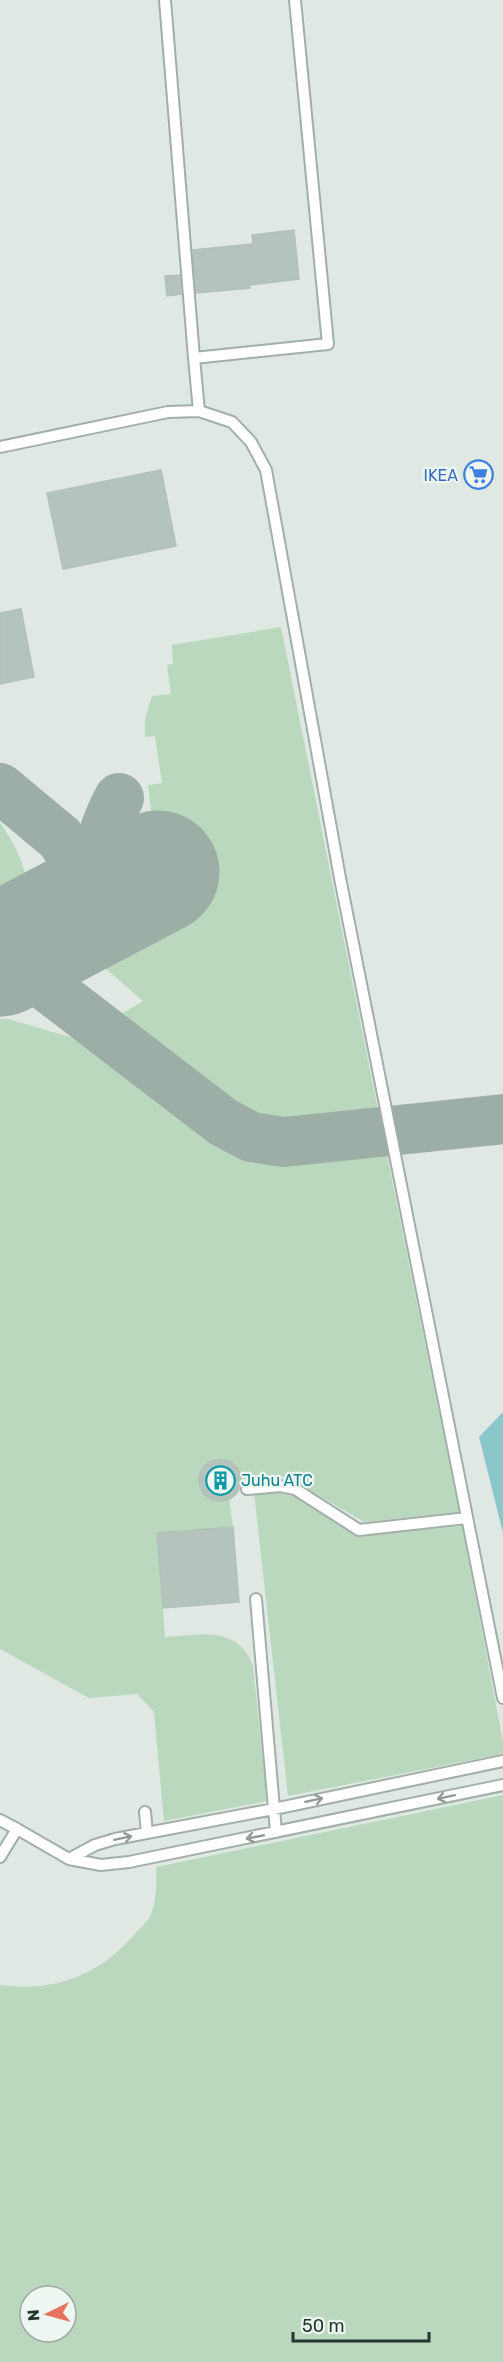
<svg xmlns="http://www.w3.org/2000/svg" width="503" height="2362" viewBox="0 0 503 2362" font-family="Rubik,sans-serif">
<rect width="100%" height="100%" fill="#dfe8e3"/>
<path fill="#b9d8be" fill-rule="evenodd" d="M281,627L381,1125L267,1132L229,1117L110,1021L143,1001L91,956L193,903L157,835L152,818L148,785L162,783L155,736L145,737V719L152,696L171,694L167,665L173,664L172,645Z
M0,823C11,837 33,876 24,893C20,901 8,905 0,908Z
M0,1019H8L84,1041L227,1151L252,1163L267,1164L386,1150L459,1512L364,1522L289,1478L276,1476L241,1479L235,1464C195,1437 183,1512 229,1499L233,1527L157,1533L165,1637C199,1635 239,1625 253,1666L267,1801L164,1821L154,1712L137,1694L89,1698L0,1649Z
M275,1492H286L297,1497L361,1536L462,1526L503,1742V1754L288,1796L254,1493Z
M503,1795V2362H0V1985C52,1992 97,1977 132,1937C137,1931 146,1924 150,1916C157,1902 157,1882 156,1867ZM30,2296H66V2332H30Z"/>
<path fill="#8ac6ca" d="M503,1412V1533L479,1437Z"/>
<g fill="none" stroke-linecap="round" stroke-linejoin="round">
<path stroke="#9daea6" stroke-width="50" d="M0,788L60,838L104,900
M104,900C98,856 97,839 119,798
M3,953L223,1122L251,1137L284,1142L503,1119"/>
<path stroke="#9daea6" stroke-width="123" d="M0,955L158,872"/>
</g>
<path fill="#b4c3bc" stroke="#b2c1b9" stroke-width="1.5" d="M294,230L299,279L249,285L250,288L196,293L193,250L253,244L252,235Z
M180,275L181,294L167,296L165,276Z
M161,470L176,546L63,569L47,493Z
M21,609L34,677L0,684V613Z
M199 1480a21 21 0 1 1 42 0a21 21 0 1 1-42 0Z
M233,1527L239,1602L163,1608L157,1533Z"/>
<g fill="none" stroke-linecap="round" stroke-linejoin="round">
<defs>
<path id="service" d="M165,0L194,358L328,344L295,0
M194,358L199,411
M0,447L168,412L199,411L232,422L251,442L266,470L340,878L503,1698
M247,1489L280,1486L295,1489L359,1530L467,1518
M256,1599L276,1832
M145,1812L147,1833
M0,1820L17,1829
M0,1857L17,1829L69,1859L101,1865L129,1862L503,1785
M69,1859L95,1845L115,1839L274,1809L503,1761"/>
</defs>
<use href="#service" stroke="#a2afa9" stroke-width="14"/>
<use href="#service" stroke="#fff" stroke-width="10"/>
</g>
<defs><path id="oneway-shaft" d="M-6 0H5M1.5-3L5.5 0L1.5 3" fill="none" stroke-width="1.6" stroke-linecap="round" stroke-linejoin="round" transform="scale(1.5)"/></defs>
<g stroke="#909b97">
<use href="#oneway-shaft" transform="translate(446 1797) rotate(168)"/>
<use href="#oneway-shaft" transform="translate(314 1800) rotate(-12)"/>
<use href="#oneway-shaft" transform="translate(255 1837) rotate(169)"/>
<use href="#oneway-shaft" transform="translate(123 1838) rotate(-12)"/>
</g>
<defs>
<symbol id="supermarket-ring" viewBox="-11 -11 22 22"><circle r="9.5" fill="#eef6f1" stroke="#3f7fe0" stroke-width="1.5"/><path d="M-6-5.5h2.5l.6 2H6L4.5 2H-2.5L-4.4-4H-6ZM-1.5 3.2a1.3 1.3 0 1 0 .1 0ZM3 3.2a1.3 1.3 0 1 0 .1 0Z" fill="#3f7fe0"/></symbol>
<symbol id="building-ring" viewBox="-11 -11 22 22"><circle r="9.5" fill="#eef6f1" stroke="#0f9aa8" stroke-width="1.5"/><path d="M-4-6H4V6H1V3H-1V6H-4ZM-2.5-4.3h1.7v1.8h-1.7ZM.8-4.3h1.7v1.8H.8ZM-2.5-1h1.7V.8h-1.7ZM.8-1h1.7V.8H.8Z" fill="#0f9aa8"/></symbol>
</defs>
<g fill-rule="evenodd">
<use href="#supermarket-ring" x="462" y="458" width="33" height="33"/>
<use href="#building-ring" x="204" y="1464" width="33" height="33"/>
</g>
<g text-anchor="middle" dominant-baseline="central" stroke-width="4.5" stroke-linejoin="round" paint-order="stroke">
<g font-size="16" fill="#366cbe" stroke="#eef6f1" text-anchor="end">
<text x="458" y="475">IKEA</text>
</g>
<g font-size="16" fill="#0d838f" stroke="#eef6f1" text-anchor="start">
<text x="241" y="1480">Juhu ATC</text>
</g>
</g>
<g transform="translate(48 2314) rotate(265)"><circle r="28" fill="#eef6f1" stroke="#9caaa3" stroke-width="1.5"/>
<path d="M0-4.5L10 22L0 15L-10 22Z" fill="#e57360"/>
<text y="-9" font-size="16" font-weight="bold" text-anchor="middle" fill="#21372f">N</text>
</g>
<path d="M293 2332v9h136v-9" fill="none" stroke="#21372f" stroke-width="3"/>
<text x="302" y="2332" font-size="18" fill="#21372f" stroke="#eef6f1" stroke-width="4.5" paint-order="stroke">50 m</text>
</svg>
